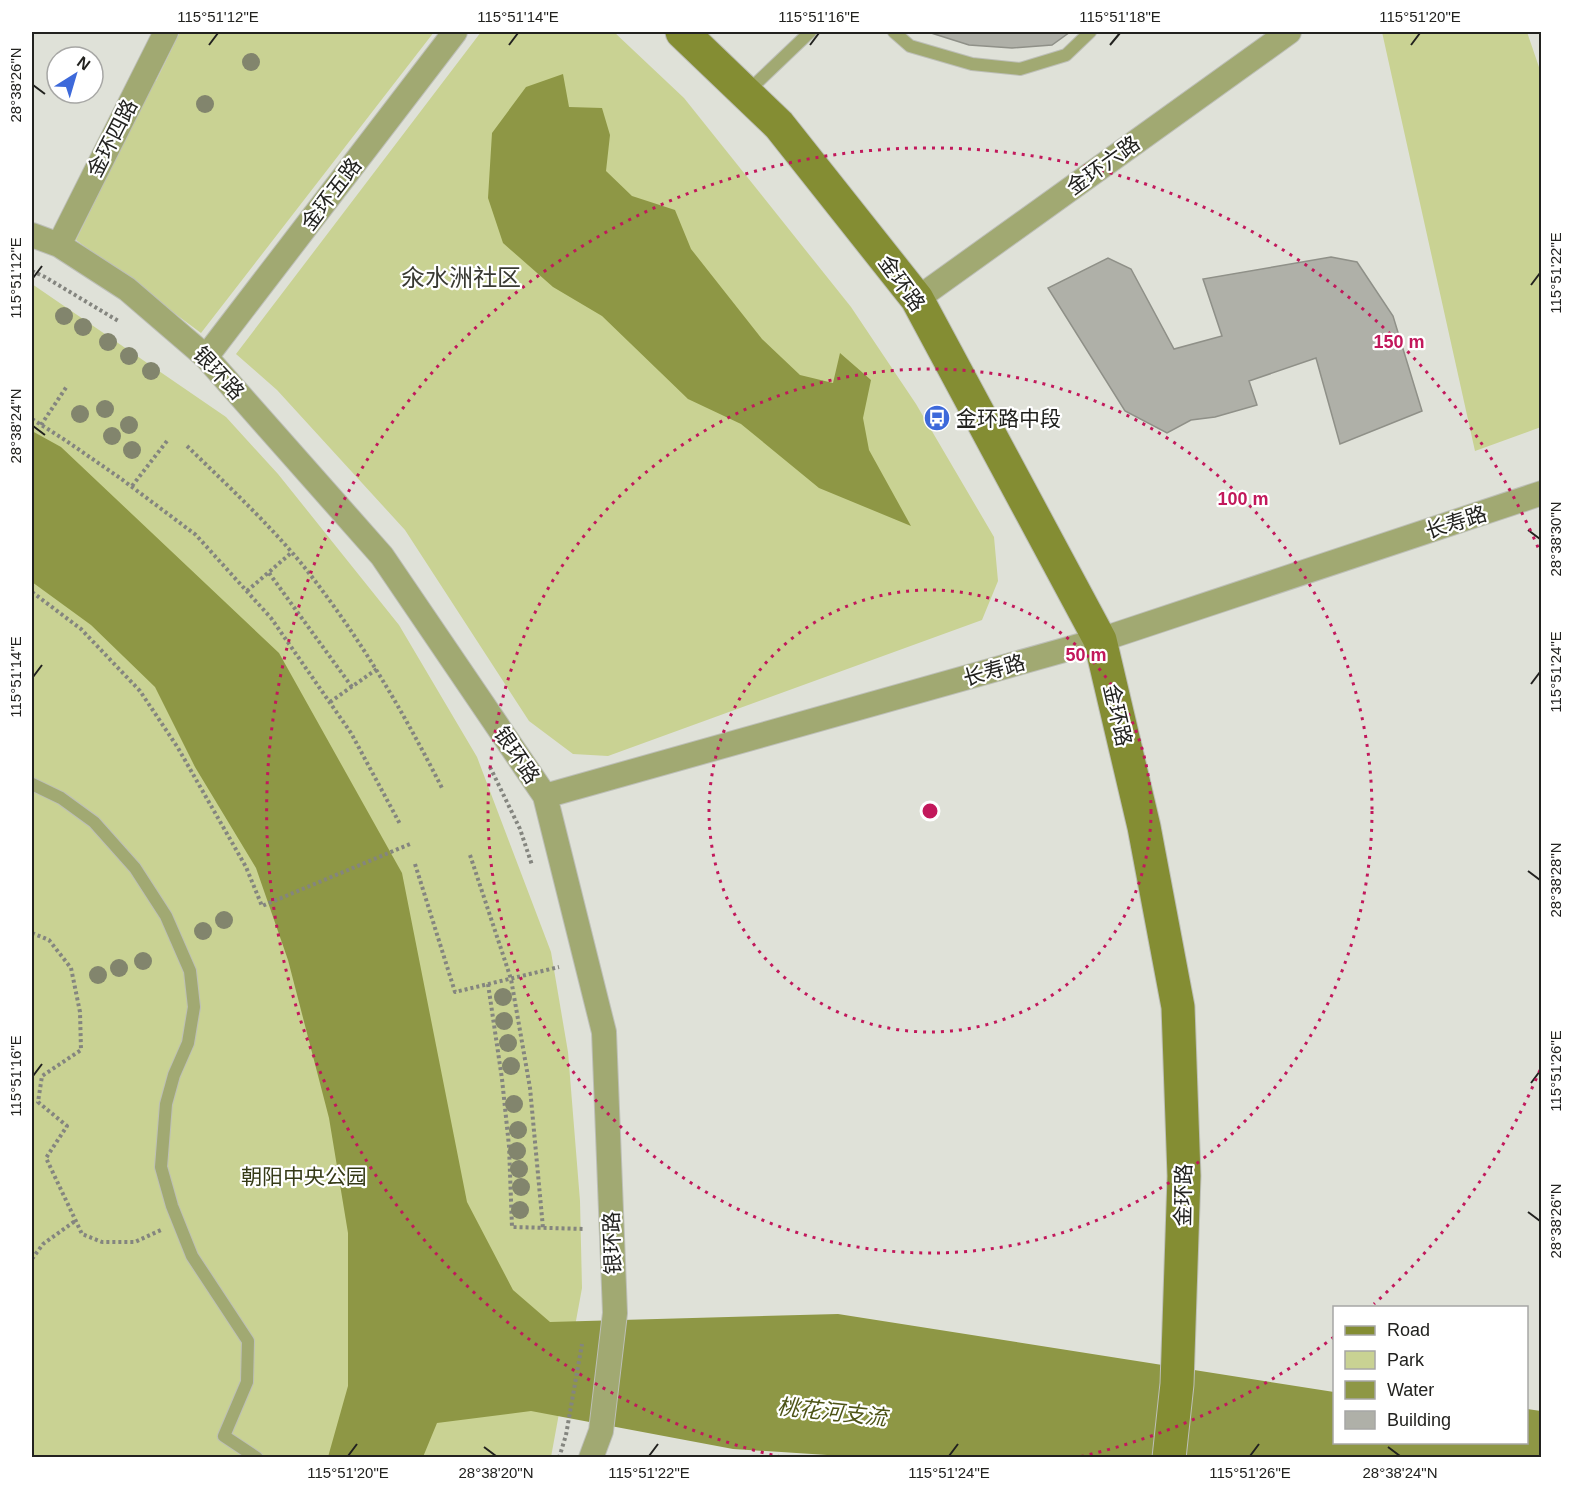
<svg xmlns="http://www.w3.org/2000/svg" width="1573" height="1489" viewBox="0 0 1573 1489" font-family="Arial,'Noto Sans SC',sans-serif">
<rect width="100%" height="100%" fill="#dfe1d8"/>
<path fill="#c9d293" d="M180,32H434L201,333L76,240L154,81H156Z
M481,32H614L684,98L851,307L916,404L994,537L998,581L982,620L608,756L573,754L529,721L405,530L277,390L236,354Z
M1382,32H1527L1541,73V427L1475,451Z
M32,284L226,417L278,474L399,625L477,757L551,952L568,1052L580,1201L582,1288L551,1457H32Z"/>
<path fill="#8e9745" d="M563,74L569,107L602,108L610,135L606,171L632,196L675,210L691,249L762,339L800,375L833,383L840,353L871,380L863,418L869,450L911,526L819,488L741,424L688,399L602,316L553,287L503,243L488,198L492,133L526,87Z
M32,431L61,447L279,653L402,873L467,1202L513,1290L550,1322L838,1314L1334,1392V1442H1526L1527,1409L1541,1411V1457H858L733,1449L531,1411L437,1423L423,1457H328L348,1386V1233L329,1118L288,960L256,868L195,767L155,687L91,625L32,582Z"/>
<path fill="#afb0a8" stroke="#8f9088" stroke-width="1.5" d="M928,32H1070L1052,45L1012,48L969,45Z
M1331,257L1357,262L1393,316L1422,411L1340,444L1316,358L1249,381L1257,405L1215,417L1191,420L1167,433L1125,411L1048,288L1108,258L1131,269L1174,349L1222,336L1203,279Z"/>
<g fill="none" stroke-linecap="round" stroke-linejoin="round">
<defs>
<path id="lane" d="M894,32L910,46L972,64L1020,69L1066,55L1090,32
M747,92L810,32
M32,784L61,798L94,822L135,868L166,916L190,971L194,1007L188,1043L174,1075L166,1104L161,1167L172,1206L192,1256L248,1341L247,1382L224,1436L257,1458"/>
<path id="street" d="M32,235L59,245L127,289L206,357L382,556L545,796L604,1032L615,1313L601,1431L591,1458
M59,245L166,32
M917,299L1289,32
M206,357L455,32
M545,796L1100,640L1542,493"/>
<path id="secondary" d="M682,32L779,125L917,299L1100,640L1144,827L1178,1007L1184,1176L1177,1384L1169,1458"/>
</defs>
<use href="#lane" stroke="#bdbfb7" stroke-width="14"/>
<use href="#street" stroke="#bdbfb7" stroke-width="26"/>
<use href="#secondary" stroke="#bdbfb7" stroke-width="35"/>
<path stroke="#84857f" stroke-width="4" stroke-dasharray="3 3" stroke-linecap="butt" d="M32,271L45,277L120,322
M32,419L65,440L120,478L196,535L271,618L351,733L400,824
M41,425L67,386
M187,446C226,484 266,521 301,563C358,634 402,709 443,790
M132,486L167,441
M269,573L352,687
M247,591L291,553
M32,592L81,629L140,691L178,748L246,867L262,906L410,844
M330,702L377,669
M490,767L520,829L532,865
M470,855L511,979L530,1088L543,1228
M415,864L455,992L559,967
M32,933L49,940L71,968L80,1012L81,1050L42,1076L38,1102L67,1126L46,1158L82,1234L102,1242H135L161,1230
M488,984L502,1079L509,1146L512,1227L585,1229
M32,1259L43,1244L75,1221
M559,1458L566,1435L582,1344"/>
<use href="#lane" stroke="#a1a972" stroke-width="12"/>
<use href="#street" stroke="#a1a972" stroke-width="24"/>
<use href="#secondary" stroke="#848d33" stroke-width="33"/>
</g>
<g fill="#82856d">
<circle cx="251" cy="62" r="9"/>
<circle cx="205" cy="104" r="9"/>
<circle cx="64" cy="316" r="9"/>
<circle cx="83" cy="327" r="9"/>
<circle cx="108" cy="342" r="9"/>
<circle cx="129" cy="356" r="9"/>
<circle cx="151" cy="371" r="9"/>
<circle cx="105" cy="409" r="9"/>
<circle cx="80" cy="414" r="9"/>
<circle cx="129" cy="425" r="9"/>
<circle cx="112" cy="436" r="9"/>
<circle cx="132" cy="450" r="9"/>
<circle cx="224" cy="920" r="9"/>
<circle cx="203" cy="931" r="9"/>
<circle cx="143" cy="961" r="9"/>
<circle cx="119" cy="968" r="9"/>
<circle cx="98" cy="975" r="9"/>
<circle cx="503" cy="997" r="9"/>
<circle cx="504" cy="1021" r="9"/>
<circle cx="508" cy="1043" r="9"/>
<circle cx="511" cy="1066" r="9"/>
<circle cx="514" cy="1104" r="9"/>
<circle cx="518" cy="1130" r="9"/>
<circle cx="517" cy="1151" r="9"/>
<circle cx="519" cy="1169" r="9"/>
<circle cx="521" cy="1187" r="9"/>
<circle cx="520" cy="1210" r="9"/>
</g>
<path fill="none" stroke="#22221f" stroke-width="2" d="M209,45L218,33M509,45L518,33M810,45L819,33M1110,45L1120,33M1411,45L1420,33M33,85L45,94M33,278L42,266M1531,285L1540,273M33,426L45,435M1528,530L1540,539M33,677L42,665M1531,684L1540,672M1528,871L1540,880M33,1076L42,1064M1531,1083L1540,1071M1528,1212L1540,1221M484,1447L496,1456M1388,1447L1400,1456M348,1456L357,1444M649,1456L658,1444M949,1456L958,1444M1250,1456L1259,1444"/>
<g fill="none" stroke="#c2185b" stroke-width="3" stroke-dasharray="3 6">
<circle cx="930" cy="811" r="221"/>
<circle cx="930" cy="811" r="442"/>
<path d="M1540 1070A663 663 0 0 1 1374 1304M1334 1337A663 663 0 0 1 1079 1457M781 1457A663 663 0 1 1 1540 552"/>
</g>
<defs>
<symbol id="bus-disc" viewBox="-11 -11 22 22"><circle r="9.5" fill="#3d69da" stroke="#fff"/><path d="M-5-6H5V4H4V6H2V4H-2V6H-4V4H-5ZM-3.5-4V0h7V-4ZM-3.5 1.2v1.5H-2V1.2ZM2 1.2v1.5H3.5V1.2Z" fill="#fff"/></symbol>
</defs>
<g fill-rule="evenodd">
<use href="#bus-disc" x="922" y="403" width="30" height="30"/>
</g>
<g text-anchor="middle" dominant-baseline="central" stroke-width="4.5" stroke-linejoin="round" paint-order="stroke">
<g font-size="21" fill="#22221f" stroke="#fff">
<text transform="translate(112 138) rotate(-63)">金环四路</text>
<text transform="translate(1103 165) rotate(-36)">金环六路</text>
<text transform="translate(331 194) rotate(-53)">金环五路</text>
<text transform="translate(902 283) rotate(54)">金环路</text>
<text transform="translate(219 373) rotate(47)">银环路</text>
<text transform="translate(1456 522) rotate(-18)">长寿路</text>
<text transform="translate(994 670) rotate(-16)">长寿路</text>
<text transform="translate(1118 715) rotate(77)">金环路</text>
<text transform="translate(517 755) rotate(56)">银环路</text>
<text transform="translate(1183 1195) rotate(-89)">金环路</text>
<text transform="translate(612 1243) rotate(-92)">银环路</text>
</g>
<g font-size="21" fill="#22221f" stroke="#fff" text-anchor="start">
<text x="956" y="418">金环路中段</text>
</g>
<g font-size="21" fill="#353a16" stroke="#fff">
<text x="304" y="1176">朝阳中央公园</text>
</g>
<g font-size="22" font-style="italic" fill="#4e5417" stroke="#fff">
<text transform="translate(832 1412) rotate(6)">桃花河支流</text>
</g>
<g font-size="24" fill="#393a33" stroke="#fff">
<text x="461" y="277">氽水洲社区</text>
</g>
</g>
<circle cx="930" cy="811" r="9" fill="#c2185b" stroke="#fff" stroke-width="3"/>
<g font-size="18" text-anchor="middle" font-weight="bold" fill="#c2185b" stroke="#fff" stroke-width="4.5" stroke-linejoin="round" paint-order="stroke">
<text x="1399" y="348">150 m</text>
<text x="1243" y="505">100 m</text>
<text x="1086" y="661">50 m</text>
</g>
<rect width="1573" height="1489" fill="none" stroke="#ffffff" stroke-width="66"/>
<rect x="1333" y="1306" width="195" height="138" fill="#ffffff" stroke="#a7a7a5" stroke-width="1.5"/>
<rect x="1345" y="1326" width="30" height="9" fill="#848d33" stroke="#a7a7a5" stroke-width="1.5"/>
<text x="1387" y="1336" font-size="18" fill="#22221f">Road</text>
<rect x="1345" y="1351" width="30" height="18" fill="#c9d293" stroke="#a7a7a5" stroke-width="1.5"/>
<text x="1387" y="1366" font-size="18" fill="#22221f">Park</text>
<rect x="1345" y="1381" width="30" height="18" fill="#8e9745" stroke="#a7a7a5" stroke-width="1.5"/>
<text x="1387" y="1396" font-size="18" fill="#22221f">Water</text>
<rect x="1345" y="1411" width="30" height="18" fill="#afb0a8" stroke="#a7a7a5" stroke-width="1.5"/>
<text x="1387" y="1426" font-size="18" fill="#22221f">Building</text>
<g transform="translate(75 75) rotate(37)"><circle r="28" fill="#ffffff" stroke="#a7a7a5" stroke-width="1.5"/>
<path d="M0-4.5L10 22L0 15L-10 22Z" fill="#3d69da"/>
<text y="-9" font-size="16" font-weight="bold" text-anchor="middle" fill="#22221f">N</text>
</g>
<rect x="33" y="33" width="1507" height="1423" fill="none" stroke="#22221f" stroke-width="2"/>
<g font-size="15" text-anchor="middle" fill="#22221f">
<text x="218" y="22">115°51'12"E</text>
<text x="518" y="22">115°51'14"E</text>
<text x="819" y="22">115°51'16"E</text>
<text x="1120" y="22">115°51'18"E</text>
<text x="1420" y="22">115°51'20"E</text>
<text transform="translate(16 85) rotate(-90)" y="5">28°38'26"N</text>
<text transform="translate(1556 273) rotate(-90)" y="5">115°51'22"E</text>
<text transform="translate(16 278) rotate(-90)" y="5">115°51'12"E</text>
<text transform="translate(16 426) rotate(-90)" y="5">28°38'24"N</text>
<text transform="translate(1556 539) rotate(-90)" y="5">28°38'30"N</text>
<text transform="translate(1556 672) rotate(-90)" y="5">115°51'24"E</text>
<text transform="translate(16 677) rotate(-90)" y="5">115°51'14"E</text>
<text transform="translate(1556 880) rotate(-90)" y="5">28°38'28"N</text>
<text transform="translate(1556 1071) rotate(-90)" y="5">115°51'26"E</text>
<text transform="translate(16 1076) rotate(-90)" y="5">115°51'16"E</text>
<text transform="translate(1556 1221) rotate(-90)" y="5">28°38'26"N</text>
<text x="348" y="1478">115°51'20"E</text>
<text x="496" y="1478">28°38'20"N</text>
<text x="649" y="1478">115°51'22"E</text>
<text x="949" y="1478">115°51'24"E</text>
<text x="1250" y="1478">115°51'26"E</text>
<text x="1400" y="1478">28°38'24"N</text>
</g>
</svg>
